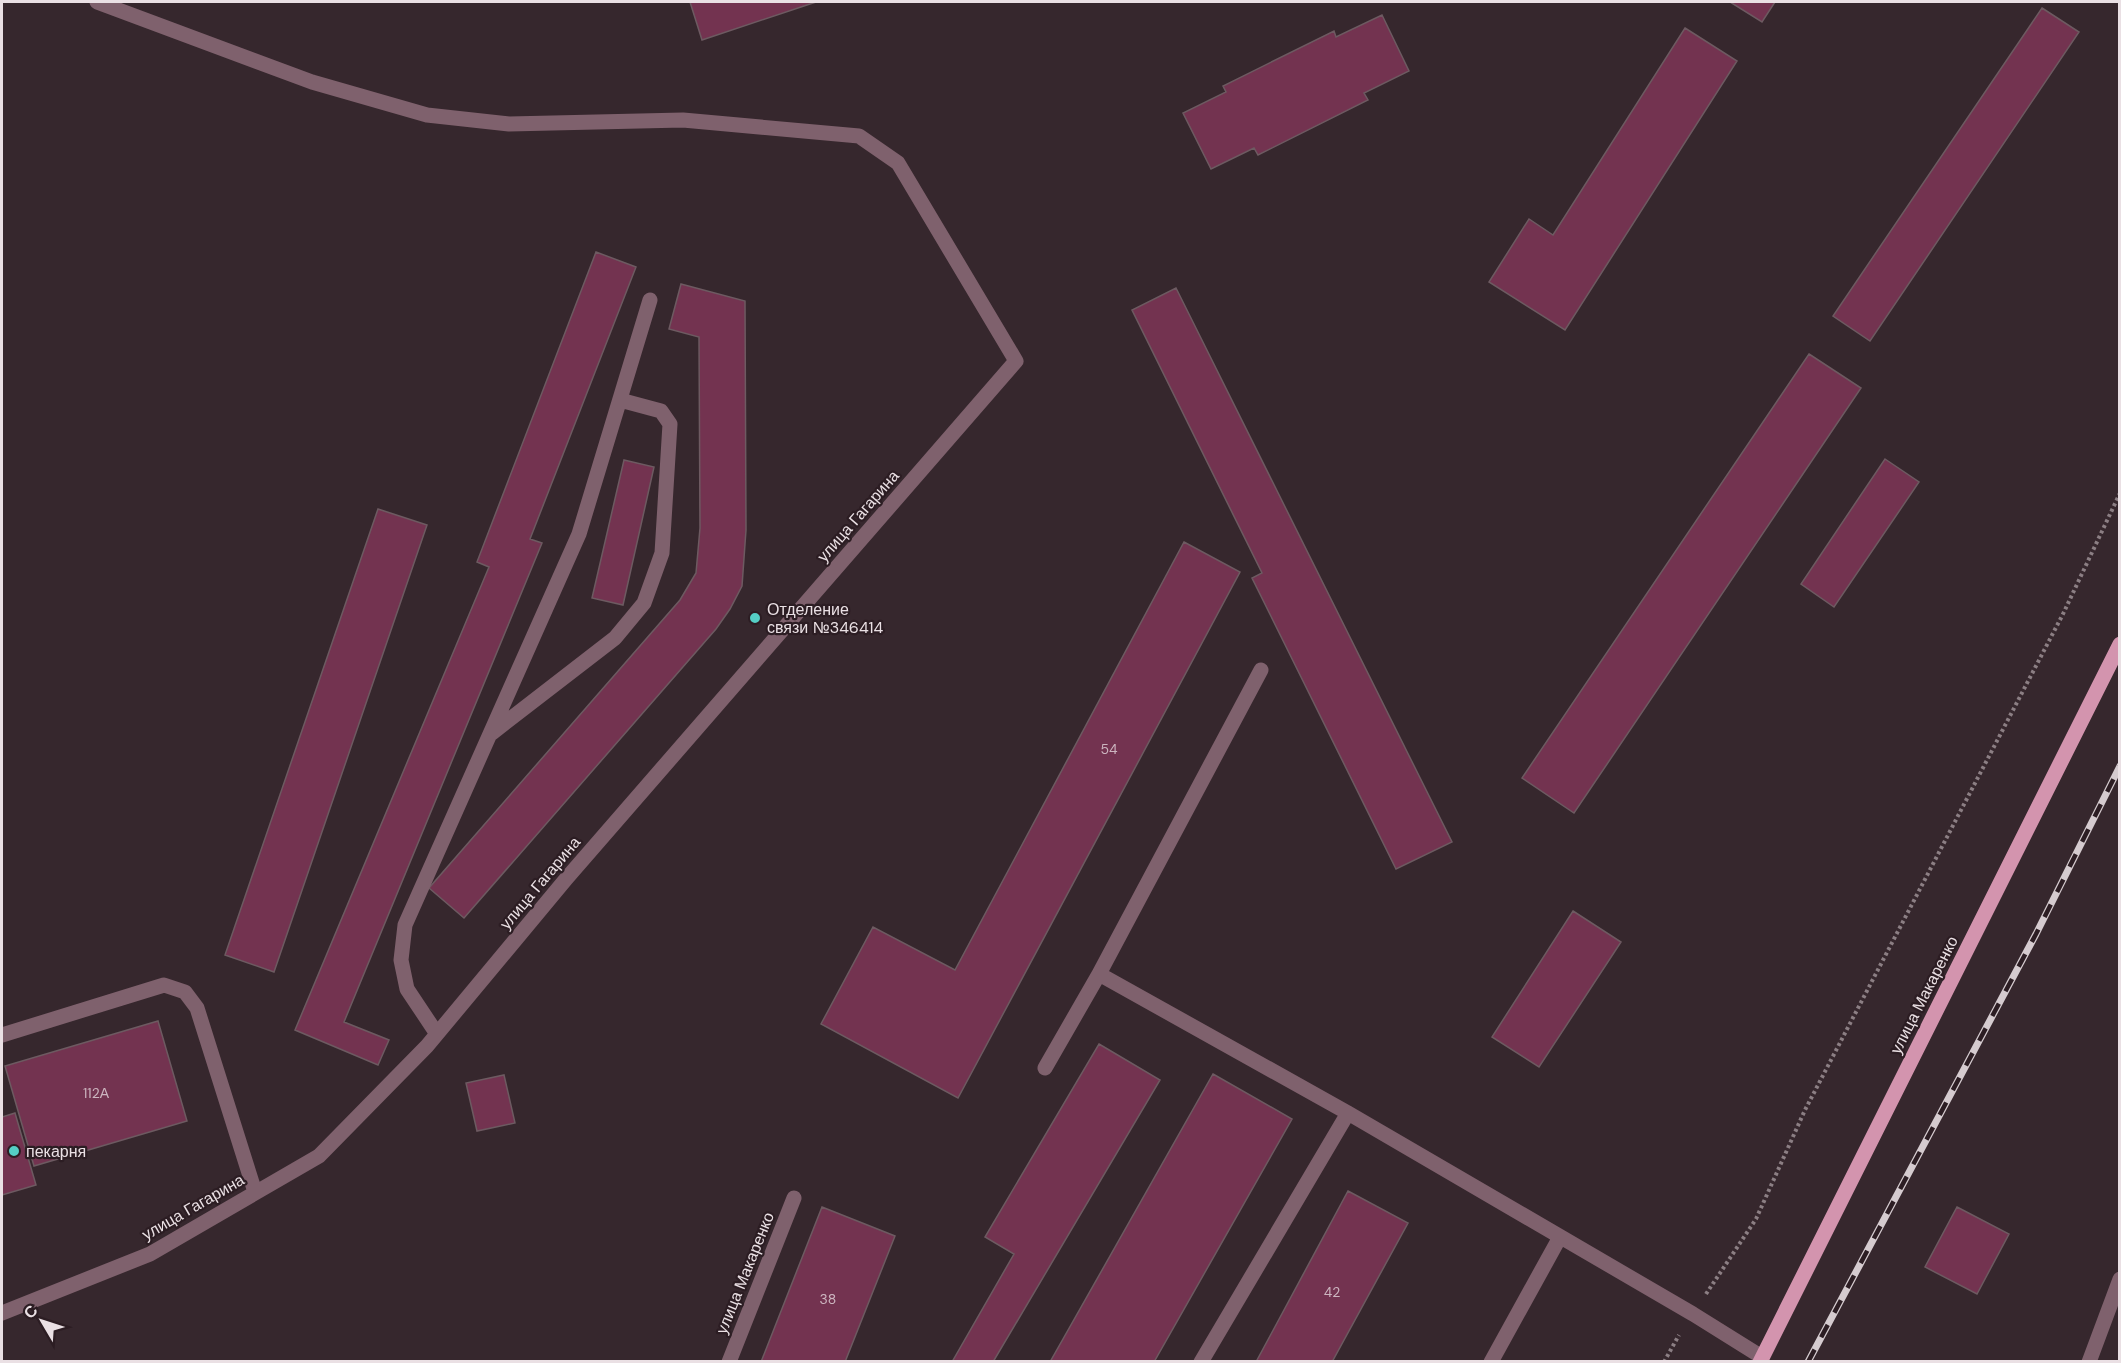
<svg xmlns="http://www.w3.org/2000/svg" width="2121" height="1363" viewBox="0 0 2121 1363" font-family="'DM Sans',sans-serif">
<rect width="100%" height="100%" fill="#36272d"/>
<path fill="#733350" stroke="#6d5a61" stroke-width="1.5" d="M690,2H816L702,40Z
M1730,2H1775L1762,22Z
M2042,8L2079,32L1870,341L1833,316Z
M1382,15L1409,71L1364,93L1368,100L1258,155L1254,148L1211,169L1183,113L1226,92L1223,86L1334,31L1336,37Z
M1685,28L1737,61L1565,330L1489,282L1529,219L1553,235Z
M596,252L636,267L530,539L542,543L344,1022L389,1040L378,1065L295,1030L489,567L477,562Z
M681,284L745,301L746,530L742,586L730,609L716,629L464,918L429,888L680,600L696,573L700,528L699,337L669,329Z
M1176,288L1452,842L1396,869L1252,578L1262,573L1132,310Z
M1809,354L1861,388L1574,813L1522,778Z
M1885,459L1919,482L1834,607L1801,584Z
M624,460L654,467L623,605L592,598Z
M378,509L427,525L274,972L225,955Z
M1184,542L1240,572L958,1098L821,1024L873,927L955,970Z
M1573,911L1621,942L1539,1067L1492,1037Z
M158,1021L187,1121L34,1166L5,1066Z
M1099,1044L1160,1080L993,1362H952L1014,1254L985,1237Z
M1213,1074L1292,1119L1154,1362H1050Z
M504,1075L515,1123L477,1131L466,1083Z
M15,1113L36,1185L2,1195V1117Z
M1348,1191L1408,1223L1332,1362H1256Z
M822,1207L895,1236L845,1362H761Z
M1957,1207L2009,1234L1977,1294L1925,1267Z"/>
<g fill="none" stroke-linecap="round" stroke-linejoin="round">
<path stroke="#8c7f84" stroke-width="4" stroke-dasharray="3 3" stroke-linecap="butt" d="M1706,1294L1756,1219L1805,1110L2063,614L2120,493
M1664,1362L1679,1335"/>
<path stroke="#7f616d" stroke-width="15" d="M1261,670L1099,974L1348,1113L1693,1314L1762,1357
M492,733L615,638L644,603L662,553L670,424L661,411L620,400
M437,1034L407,989L401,960L405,925L579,534L650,300
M2,1035L164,985L185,992L197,1008L255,1192
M1045,1068L1099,974
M2,1313L150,1254L319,1156L427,1046L566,879L1016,361L898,163L859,136L683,120L509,124L427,115L312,82L97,2
M729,1362L794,1198
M1201,1362L1348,1113
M1491,1362L1560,1237
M2089,1362L2120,1279"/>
<path stroke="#d394ae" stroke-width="15" d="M1760,1362L2120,644"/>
<defs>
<path id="rail" d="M1808,1362L2036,934L2120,766"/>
</defs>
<use href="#rail" stroke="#d5cbcf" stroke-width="7"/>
<use href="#rail" stroke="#2c1d23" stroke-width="4.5" stroke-dasharray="14" stroke-linecap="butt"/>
</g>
<g fill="#55cec5" stroke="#2c1d23" stroke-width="2">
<circle cx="755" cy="618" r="6"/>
<circle cx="14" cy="1151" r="6"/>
</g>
<g text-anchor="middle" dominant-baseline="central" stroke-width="4.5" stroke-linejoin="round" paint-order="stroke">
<g font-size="14" fill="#ccb5bf">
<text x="1109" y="749">54</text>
<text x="96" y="1093">112А</text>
<text x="1332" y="1292">42</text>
<text x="828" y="1299">38</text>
</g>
<g font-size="16" fill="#eae0e4" stroke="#2c1d23">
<text transform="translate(858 516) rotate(-49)">улица Гагарина</text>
<text transform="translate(540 883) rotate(-50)">улица Гагарина</text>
<text transform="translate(1924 995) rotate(-63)">улица Макаренко</text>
<text transform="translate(193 1207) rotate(-30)">улица Гагарина</text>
<text transform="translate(745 1273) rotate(-68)">улица Макаренко</text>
</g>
<g font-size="16" fill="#eae0e4" stroke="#2c1d23" text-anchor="start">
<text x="767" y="609">Отделение<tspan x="767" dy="18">связи №346414</tspan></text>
<text x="26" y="1151">пекарня</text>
</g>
</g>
<rect width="2121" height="1363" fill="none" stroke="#eae0e4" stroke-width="6"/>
<g transform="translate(42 1321) rotate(309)" stroke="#2c1d23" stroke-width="4.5" paint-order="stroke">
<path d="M0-4.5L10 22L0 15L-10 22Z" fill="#eae0e4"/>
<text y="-9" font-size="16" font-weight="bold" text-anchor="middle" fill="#eae0e4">С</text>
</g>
</svg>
